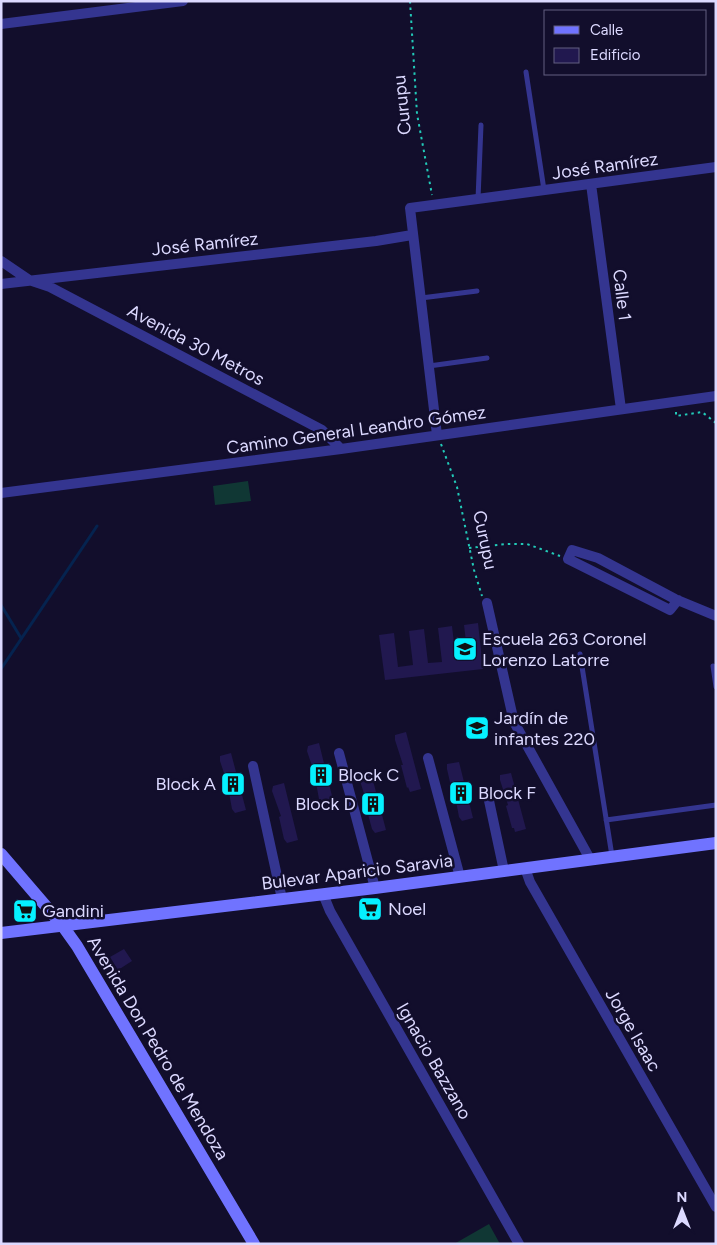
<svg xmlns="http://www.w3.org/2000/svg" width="717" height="1245" viewBox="0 0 717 1245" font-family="Figtree,sans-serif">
<rect width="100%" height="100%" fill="#120e2c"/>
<path fill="#103734" d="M248,481L251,501L215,505L213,486Z
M489,1224L500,1244H454Z"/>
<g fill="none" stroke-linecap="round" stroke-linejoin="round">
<path stroke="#05234f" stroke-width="3" d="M1,605L21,638
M1,669L97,526"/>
</g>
<path fill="#21184f" d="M478,623L483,669L385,680L379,635L394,633L398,667L413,665L409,631L424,629L428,663L442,662L438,628L452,626L456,660L468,658L464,625Z
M406,732L421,789L410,792L408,787L407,788L401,765H403L395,740V735Z
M319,743L333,800L322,803L321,799H319L314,772L307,751L308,746Z
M231,753L246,810L235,813L232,809L227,782L220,761V756Z
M459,762L473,818L462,821L459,817L454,790L452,791L447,769V764Z
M371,773L386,830L375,833L372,829L366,807L368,806L360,781V776Z
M511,773L526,829L515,832L514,828H512L506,806L508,805L500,780V775Z
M284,783L298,840L287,843L284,839L279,817L281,816L272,791L273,786Z
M124,949L132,961L118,970L110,957Z"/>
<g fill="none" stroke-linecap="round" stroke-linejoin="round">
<path stroke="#22cab8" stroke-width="2" stroke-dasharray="2.5 4" stroke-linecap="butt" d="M410,1L417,114L432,195
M676,412V416L702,412L716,423
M441,444L457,487L474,570L482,596
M469,548L507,544H527L560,556"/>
<path stroke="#343590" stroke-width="5" d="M526,72L544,190
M478,199L481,125
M421,298L477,291
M429,366L487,358
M580,654L612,856
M713,666L716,687
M606,820L716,805"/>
<path stroke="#343590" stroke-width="10" d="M1,24L183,1
M591,184L621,409
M1,261L29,280L50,287L322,430L341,449
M1,284L376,241L412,235
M437,435L410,208L716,167
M1,493L341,449L716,396
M678,600L670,610L568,559L572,550L598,558L675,599L716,616
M487,603L514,722L590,859
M339,753L375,888
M428,758L460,877
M253,766L282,899
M488,796L504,871
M525,868L530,882L716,1207
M323,894L330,911L519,1244"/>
<path stroke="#7073ff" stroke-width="12" d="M1,854L62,925L77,946L254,1244
M1,933L375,888L716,843"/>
</g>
<defs>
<symbol id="school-square" viewBox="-11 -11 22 22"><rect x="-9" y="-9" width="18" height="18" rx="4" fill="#05f1ff" stroke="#120e2c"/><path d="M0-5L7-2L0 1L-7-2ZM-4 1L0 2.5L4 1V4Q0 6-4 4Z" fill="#111"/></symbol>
<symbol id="building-square" viewBox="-11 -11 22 22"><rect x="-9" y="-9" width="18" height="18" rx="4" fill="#05f1ff" stroke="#120e2c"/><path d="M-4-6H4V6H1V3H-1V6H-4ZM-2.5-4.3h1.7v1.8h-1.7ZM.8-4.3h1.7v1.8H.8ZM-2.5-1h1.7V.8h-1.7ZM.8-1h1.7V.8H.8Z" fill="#111"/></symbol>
<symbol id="supermarket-square" viewBox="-11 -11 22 22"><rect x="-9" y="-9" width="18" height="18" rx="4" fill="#05f1ff" stroke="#120e2c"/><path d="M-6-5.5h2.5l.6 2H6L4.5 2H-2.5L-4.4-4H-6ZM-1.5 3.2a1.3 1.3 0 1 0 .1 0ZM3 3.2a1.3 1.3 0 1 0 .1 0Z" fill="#111"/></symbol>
</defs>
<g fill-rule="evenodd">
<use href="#school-square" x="451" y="635" width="28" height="28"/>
<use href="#school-square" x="463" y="714" width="28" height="28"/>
<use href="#building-square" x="307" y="761" width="28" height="28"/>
<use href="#building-square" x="219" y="770" width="28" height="28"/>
<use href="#building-square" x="447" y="779" width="28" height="28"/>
<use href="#building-square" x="359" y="790" width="28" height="28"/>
<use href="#supermarket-square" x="356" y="895" width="28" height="28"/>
<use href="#supermarket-square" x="11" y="897" width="28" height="28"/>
</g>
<g text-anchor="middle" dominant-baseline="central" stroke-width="5" stroke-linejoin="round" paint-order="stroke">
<g font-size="18" fill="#dcd9ff" stroke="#120e2c">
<text transform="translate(402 105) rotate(-96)">Curupu</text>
<text transform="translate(605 166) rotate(-8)">José Ramírez</text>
<text transform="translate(205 244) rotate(-6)">José Ramírez</text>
<text transform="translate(622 295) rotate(83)">Calle 1</text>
<text transform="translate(196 345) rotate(28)">Avenida 30 Metros</text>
<text transform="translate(356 430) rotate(-8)">Camino General Leandro Gómez</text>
<text transform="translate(485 540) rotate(78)">Curupu</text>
<text transform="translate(357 872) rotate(-7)">Bulevar Aparicio Saravia</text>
<text transform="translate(633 1030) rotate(60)">Jorge Isaac</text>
<text transform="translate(158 1048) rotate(59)">Avenida Don Pedro de Mendoza</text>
<text transform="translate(434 1061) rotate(60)">Ignacio Bazzano</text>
</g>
<g font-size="18" fill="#dcd9ff" stroke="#120e2c" text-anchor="start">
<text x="482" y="639">Escuela 263 Coronel<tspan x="482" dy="21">Lorenzo Latorre</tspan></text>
<text x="494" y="718">Jardín de<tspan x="494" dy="21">infantes 220</tspan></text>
<text x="338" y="775">Block C</text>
<text x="216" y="784" text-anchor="end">Block A</text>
<text x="478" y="793">Block F</text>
<text x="356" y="804" text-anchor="end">Block D</text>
<text x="388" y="909">Noel</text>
<text x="42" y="911">Gandini</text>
</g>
</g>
<rect width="717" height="1245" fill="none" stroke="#dcd9ff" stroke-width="5"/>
<rect x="544" y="10" width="162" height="65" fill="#120e2c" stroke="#635f80"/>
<rect x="554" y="26" width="25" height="8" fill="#7073ff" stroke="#635f80"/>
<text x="590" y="35" font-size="15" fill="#dcd9ff">Calle</text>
<rect x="554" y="48" width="25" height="15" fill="#21184f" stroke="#635f80"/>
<text x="590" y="60" font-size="15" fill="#dcd9ff">Edificio</text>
<g transform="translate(682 1210)" stroke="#120e2c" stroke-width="4" paint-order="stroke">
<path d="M0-4L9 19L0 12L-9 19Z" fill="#dcd9ff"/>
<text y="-8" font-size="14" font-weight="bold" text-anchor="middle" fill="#dcd9ff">N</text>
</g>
</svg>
